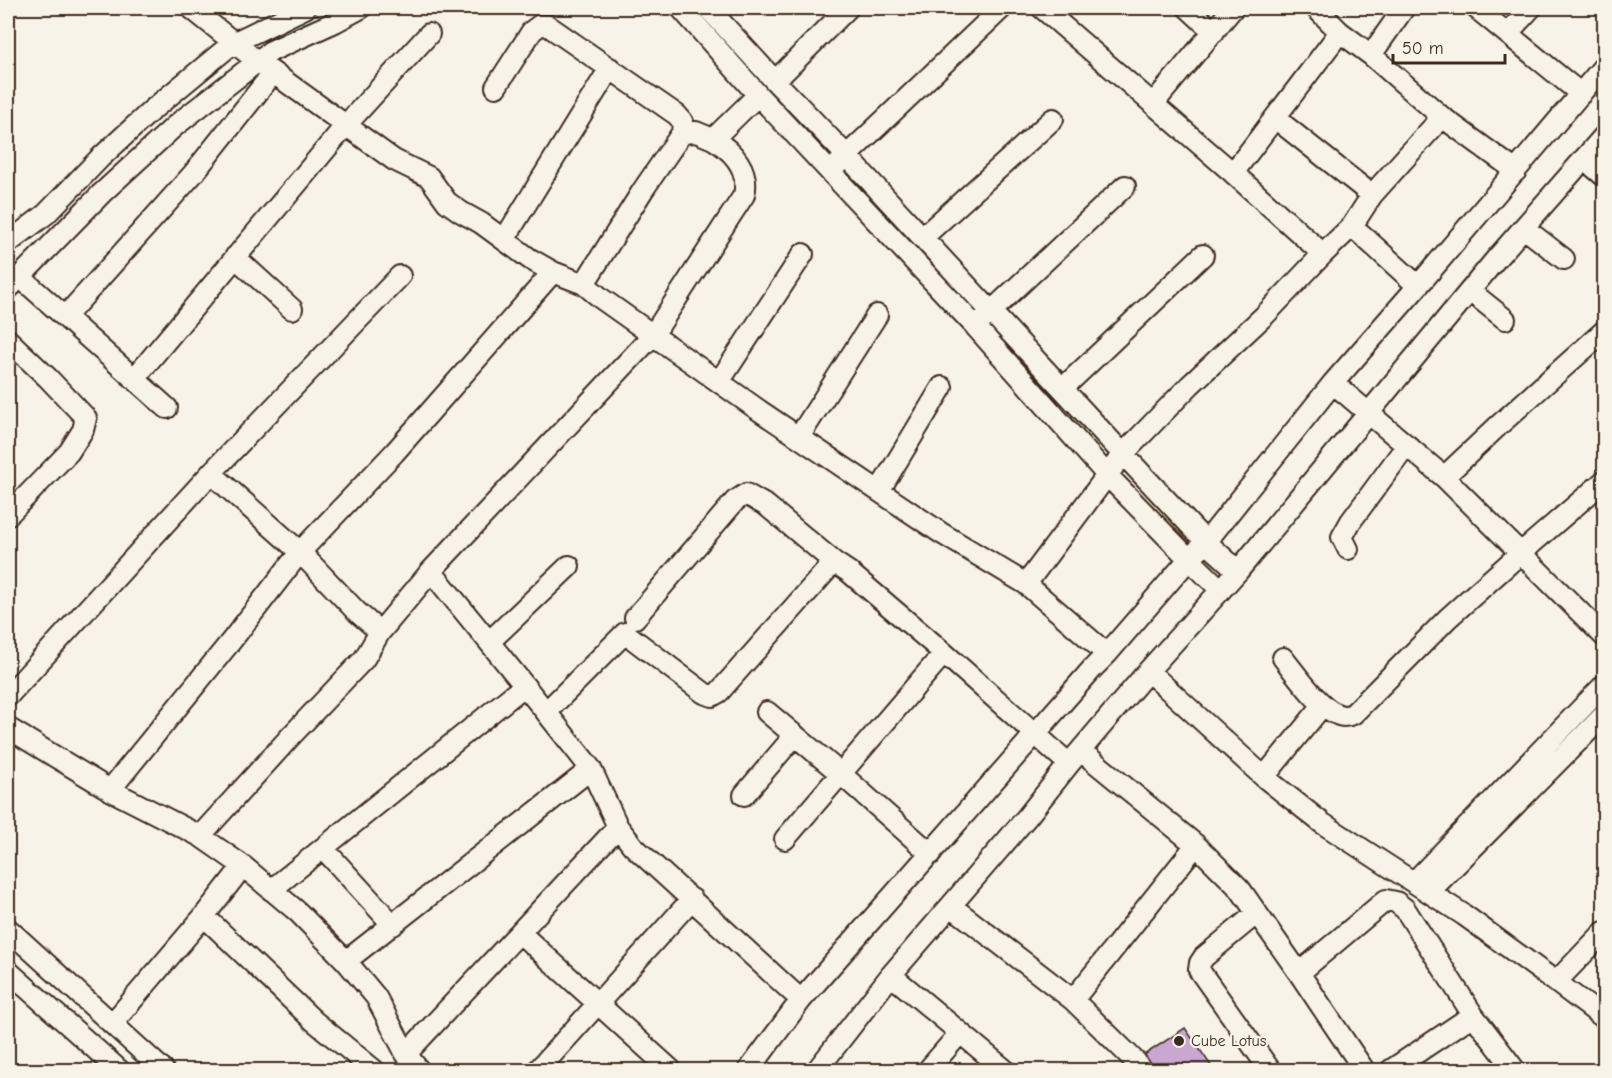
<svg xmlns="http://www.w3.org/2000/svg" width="1612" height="1078" viewBox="0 0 1612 1078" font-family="'Comic Neue',sans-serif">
<rect width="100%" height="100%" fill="#f7f3e8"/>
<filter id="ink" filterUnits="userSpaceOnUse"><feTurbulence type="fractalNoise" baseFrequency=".0167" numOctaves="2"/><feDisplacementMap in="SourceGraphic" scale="12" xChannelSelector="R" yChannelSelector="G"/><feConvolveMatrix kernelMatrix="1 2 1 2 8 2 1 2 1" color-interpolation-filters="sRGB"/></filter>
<g filter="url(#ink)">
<path fill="#c9a7d1" stroke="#3b2a1e" stroke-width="1.5" d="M1185,1028L1214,1070H1155L1144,1055Z"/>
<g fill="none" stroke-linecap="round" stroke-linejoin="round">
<defs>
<path id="minor" d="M191,8L257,61L394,160L429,177L447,202L461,212L481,223L530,259L553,272L584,284L602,299L760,411L941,533L1026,584L1107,654L1093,668L801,1000
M681,8L758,95L975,326L1107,475L1189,559L1221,590
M708,8L775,81L847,156L1123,454L1206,542L1238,571
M1042,8L1233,173
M1188,8L1214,32
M1316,8L1340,32L1371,55L1442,117L1516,171
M1476,8L1581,94
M1340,32L1233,173L1323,254L1352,226
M1508,33L1531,8
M1371,55L1404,8
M775,81L848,8
M496,87L532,31L540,25H547L677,115L683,122L682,133
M1153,104L1233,8
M1275,118L1372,195
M1584,159L1604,176
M839,163L1002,8
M1524,228L1564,259
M922,238L1053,119
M504,240L610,68
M8,243L46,214L100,158L152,110L233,43L305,8
M235,257L292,309
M19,276L167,408
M584,284L643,190L682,133L696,132L713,139
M1418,286L1352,226L1372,195L1442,117
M8,289L102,193L176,125L271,51L335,22L361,8
M1470,291L1505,319
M65,317L193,174L273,73
M982,320L1125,186
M8,340L48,378L86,418L83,430L69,452L8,515
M134,379L346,125L429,34
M719,382L803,254
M1333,383L1444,477L1604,636
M1063,388L1203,255
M799,437L877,315
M211,473L400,276
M1444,477L1498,426L1604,331
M879,491L942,387
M1348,549L1342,537L1351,521L1407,445
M569,566L489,642L546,712L625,633L704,693L712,696L719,692L834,562L849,572L944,653L1069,764
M431,571L489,642
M1026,584L1123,454L1190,385L1265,315L1323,254
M635,618L735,501L746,494L767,506L834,562
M1107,654L1189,559L1206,542L1333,383L1418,286L1604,66
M1283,658C1296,674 1320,709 1339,715C1344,717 1348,716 1353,714L1448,618L1522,552L1604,481
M1148,671L1264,777L1323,705
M8,696L211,473L300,552L356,611L380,632
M767,712L841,774L931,854
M8,728L110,790L200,836L290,737L364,659L380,632L431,571L653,335L744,195C750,170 733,151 713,139L758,95
M1081,751L1196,845L1240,889L1299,973L1364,1070
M591,769L618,827
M1264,777L1322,823L1464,915L1556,982
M110,790L232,640L300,552L394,453L553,272
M744,795L795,735
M200,836L243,866
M785,839L944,653
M323,848L393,925
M1414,882L1604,685
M271,890L524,686
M1429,892L1604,715
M951,906L1073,1000L1136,1062L1141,1070
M1257,913L1204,957L1200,963L1199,970L1270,1070
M204,916L314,1021L374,1070
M8,929L163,1070
M1604,932L1556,982L1604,1018
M520,933L671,1070
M346,961L591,769L546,712
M8,971L119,1070
M1299,973L1386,900L1396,902L1405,909L1473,1015
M891,975L1005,1070
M1073,1000L1196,845
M112,1024L204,916L243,866L298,912L346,961L376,997L406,1054L419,1070
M406,1054L618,827L633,846L801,1000L749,1070
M538,1070L692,899
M817,1070L891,975L1027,817L1069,764L1148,671L1238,571L1496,259L1604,136
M928,1070L960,1033
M1391,1070L1473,1015L1515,1070"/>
</defs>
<use href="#minor" stroke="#3b2a1e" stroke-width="24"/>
<use href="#minor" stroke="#f7f3e8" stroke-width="20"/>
</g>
</g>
<circle fill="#3b2a1e" stroke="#f7f3e8" stroke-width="2" cx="1179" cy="1041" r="6"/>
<g text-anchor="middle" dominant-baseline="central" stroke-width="4.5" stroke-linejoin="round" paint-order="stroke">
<g font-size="16" fill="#3b2a1e" stroke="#f7f3e8" text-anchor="start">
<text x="1191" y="1041">Cube Lotus</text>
</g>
</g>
<rect width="1612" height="1078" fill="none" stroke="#f7f3e8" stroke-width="30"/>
<rect x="15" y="15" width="1582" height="1048" fill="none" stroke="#3b2a1e" stroke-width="2" filter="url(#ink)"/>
<path d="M1393 54v9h112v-9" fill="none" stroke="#3b2a1e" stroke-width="3"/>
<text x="1402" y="54" font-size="18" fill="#3b2a1e" stroke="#f7f3e8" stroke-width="4.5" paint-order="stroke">50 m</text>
</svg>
